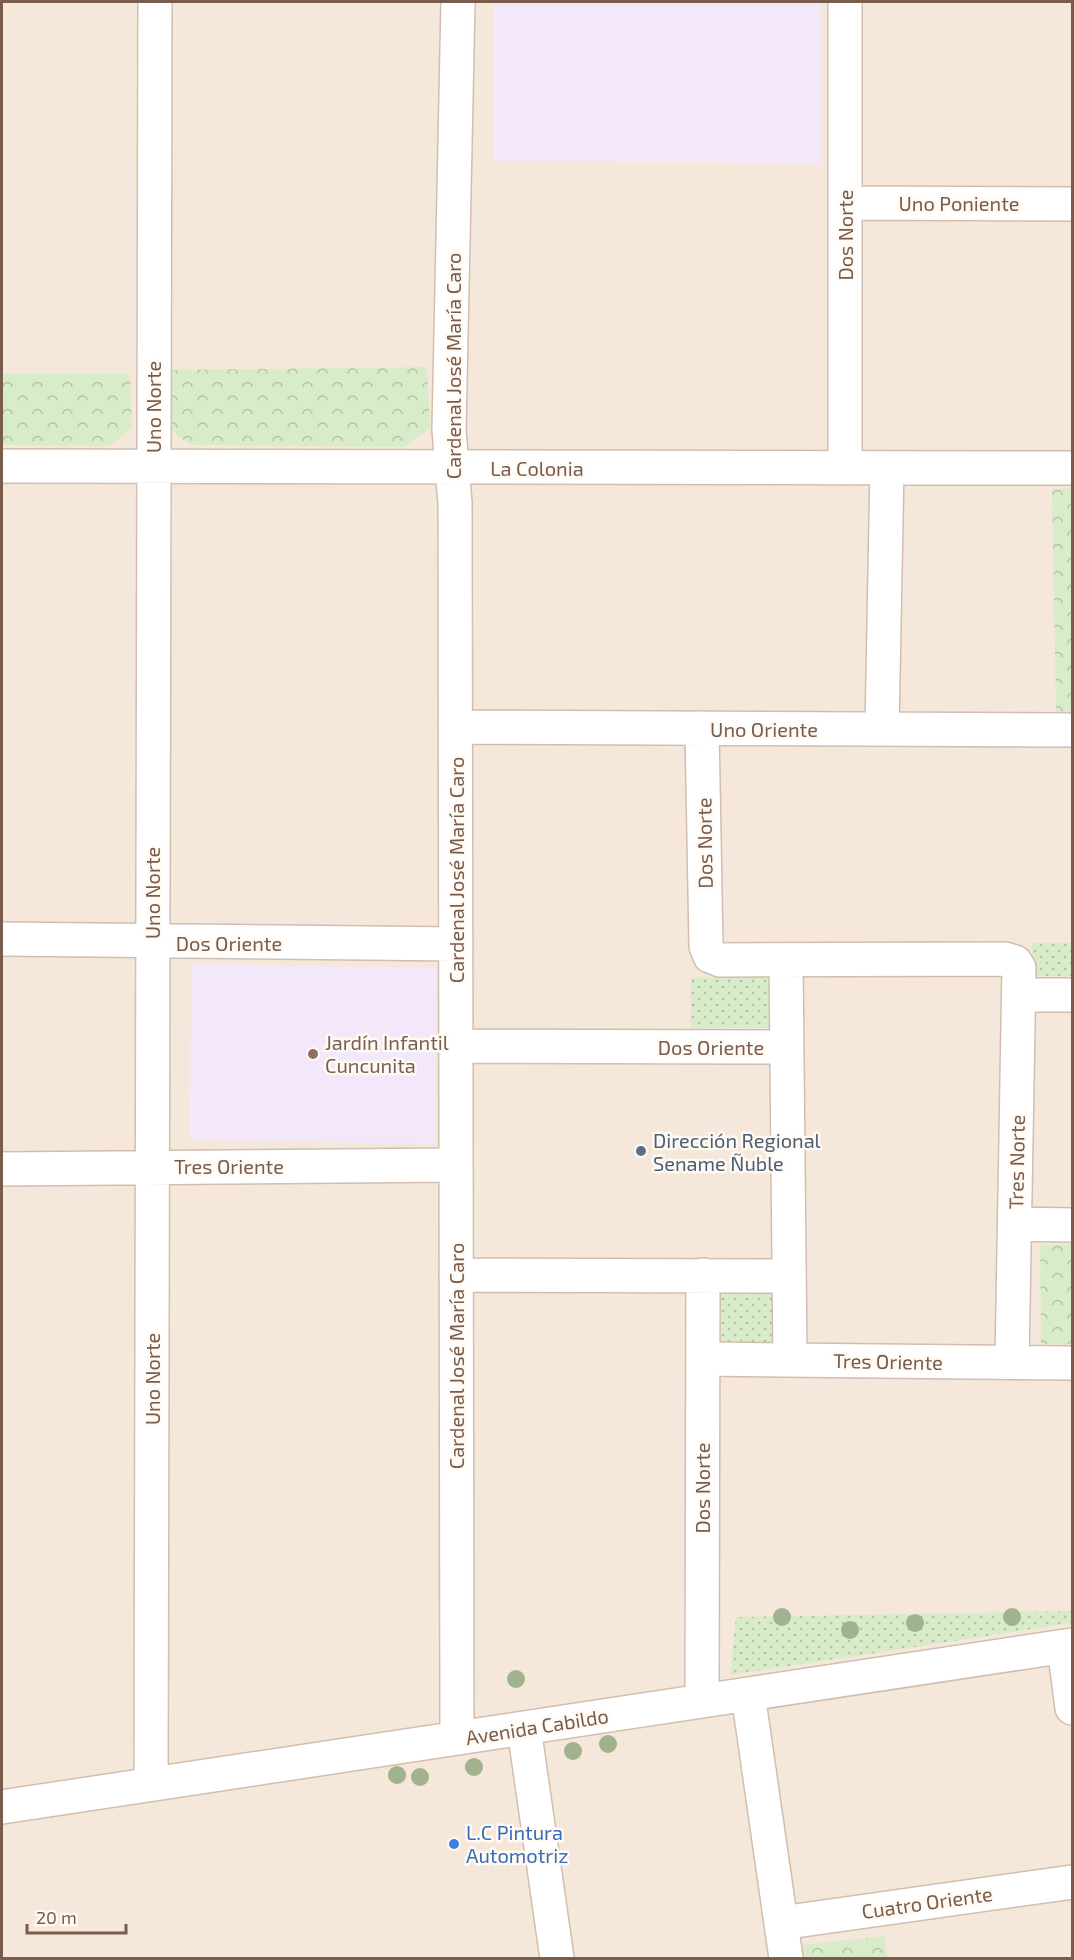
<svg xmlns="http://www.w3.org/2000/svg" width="1074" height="1960" viewBox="0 0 1074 1960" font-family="'Exo 2',sans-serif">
<defs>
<pattern id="grass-dots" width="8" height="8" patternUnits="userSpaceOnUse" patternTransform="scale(1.5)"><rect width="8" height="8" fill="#d8ecc9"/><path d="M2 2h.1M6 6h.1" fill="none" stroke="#b4c2a5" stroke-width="1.8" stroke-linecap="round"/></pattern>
<pattern id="forest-crowns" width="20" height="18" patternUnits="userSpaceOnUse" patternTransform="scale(1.5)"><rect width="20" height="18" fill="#d8ecc9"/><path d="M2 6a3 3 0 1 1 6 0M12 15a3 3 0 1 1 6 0" fill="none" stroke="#b4c2a5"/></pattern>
</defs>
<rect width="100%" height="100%" fill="#fdf6ec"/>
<path fill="#f5e8da" d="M2,2H1072V1958H2Z"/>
<path fill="#f3e8fa" d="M494,2H821V163L494,161Z
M191,964L437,968L435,1144L190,1140Z"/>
<path fill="url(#grass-dots)" d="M1032,943H1072V976H1032Z
M773,977V1028H691V978Z
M774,1291L775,1344H717V1292Z
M1072,1611V1623L730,1675L736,1617Z"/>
<path fill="url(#forest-crowns)" d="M427,367L430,428L404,447L191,445L170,430L164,370Z
M2,374H130L132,427L110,446L2,445Z
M1072,488V712H1056L1052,489Z
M1072,1244V1344H1041L1040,1245Z
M884,1936L887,1958H803L801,1945Z"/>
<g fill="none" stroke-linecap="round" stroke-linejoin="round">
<defs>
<path id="minor" d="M845,203L1072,204
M2,466L1072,468
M845,468V2
M455,727L1072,730
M702,728L706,946L710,956L720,960L1005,959L1015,962L1019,968L1012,1362
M882,729L887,468
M2,939L456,944
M786,960L790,1360
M1019,995H1072
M456,1046L787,1047
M2,1169L456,1165
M1015,1224L1072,1225
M456,1275L788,1276
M703,1359L1072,1363
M1064,1646L1072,1708
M748,1694L786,1958
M702,1701L703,1275
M524,1728L557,1958
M457,1738L455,503L449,430L458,2
M151,1784L155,2
M2,1807L1072,1645
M781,1923L1072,1882"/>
</defs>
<use href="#minor" stroke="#d1beb0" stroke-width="36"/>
<use href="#minor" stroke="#fff" stroke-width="33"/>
</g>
<g fill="#a0b28e">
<circle cx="782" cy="1617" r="9"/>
<circle cx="1012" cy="1617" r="9"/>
<circle cx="915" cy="1623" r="9"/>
<circle cx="850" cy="1630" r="9"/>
<circle cx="516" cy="1679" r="9"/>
<circle cx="608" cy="1744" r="9"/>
<circle cx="573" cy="1751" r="9"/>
<circle cx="474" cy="1767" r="9"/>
<circle cx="397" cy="1775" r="9"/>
<circle cx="420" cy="1777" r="9"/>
</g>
<circle fill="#8d6e63" stroke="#fffaf3" stroke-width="2" cx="313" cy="1054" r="6"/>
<circle fill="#5c6f8a" stroke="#fffaf3" stroke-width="2" cx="641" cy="1151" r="6"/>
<circle fill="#3f7fe0" stroke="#fffaf3" stroke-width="2" cx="454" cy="1844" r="6"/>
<g text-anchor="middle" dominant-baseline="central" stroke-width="5" stroke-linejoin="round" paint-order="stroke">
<g font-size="20" fill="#7a5c4d" stroke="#fffaf3">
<text x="959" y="203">Uno Poniente</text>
<text transform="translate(845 235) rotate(-90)">Dos Norte</text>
<text transform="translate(453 366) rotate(-90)">Cardenal José María Caro</text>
<text transform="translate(153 407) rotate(-90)">Uno Norte</text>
<text x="537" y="468">La Colonia</text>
<text x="764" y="729">Uno Oriente</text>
<text transform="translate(704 843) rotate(-91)">Dos Norte</text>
<text transform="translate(456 870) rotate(-90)">Cardenal José María Caro</text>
<text transform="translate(152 893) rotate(-90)">Uno Norte</text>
<text x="229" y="943">Dos Oriente</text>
<text x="711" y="1047">Dos Oriente</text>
<text transform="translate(1016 1162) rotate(-89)">Tres Norte</text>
<text x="229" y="1166">Tres Oriente</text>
<text transform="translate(456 1356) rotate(-90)">Cardenal José María Caro</text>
<text transform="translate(888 1361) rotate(1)">Tres Oriente</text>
<text transform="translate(152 1379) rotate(-90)">Uno Norte</text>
<text transform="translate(702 1488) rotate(-90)">Dos Norte</text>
<text transform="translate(537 1726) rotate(-9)">Avenida Cabildo</text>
<text transform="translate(927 1902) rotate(-8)">Cuatro Oriente</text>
</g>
<g font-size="20" fill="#785e54" stroke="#fffaf3" text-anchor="start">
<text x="325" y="1042">Jardín Infantil<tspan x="325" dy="23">Cuncunita</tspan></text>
</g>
<g font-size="20" fill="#4e5e75" stroke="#fffaf3" text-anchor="start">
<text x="653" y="1140">Dirección Regional<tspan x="653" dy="23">Sename Ñuble</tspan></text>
</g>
<g font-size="20" fill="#366cbe" stroke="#fffaf3" text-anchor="start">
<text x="466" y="1832">L.C Pintura<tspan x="466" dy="23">Automotriz</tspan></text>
</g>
</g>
<rect width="1074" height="1960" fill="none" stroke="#7a5c4d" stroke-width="6"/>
<path d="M27 1924v9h99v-9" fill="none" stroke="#7a5c4d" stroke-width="3"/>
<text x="36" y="1924" font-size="18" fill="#7a5c4d" stroke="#fffaf3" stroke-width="4.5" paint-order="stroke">20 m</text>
</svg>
